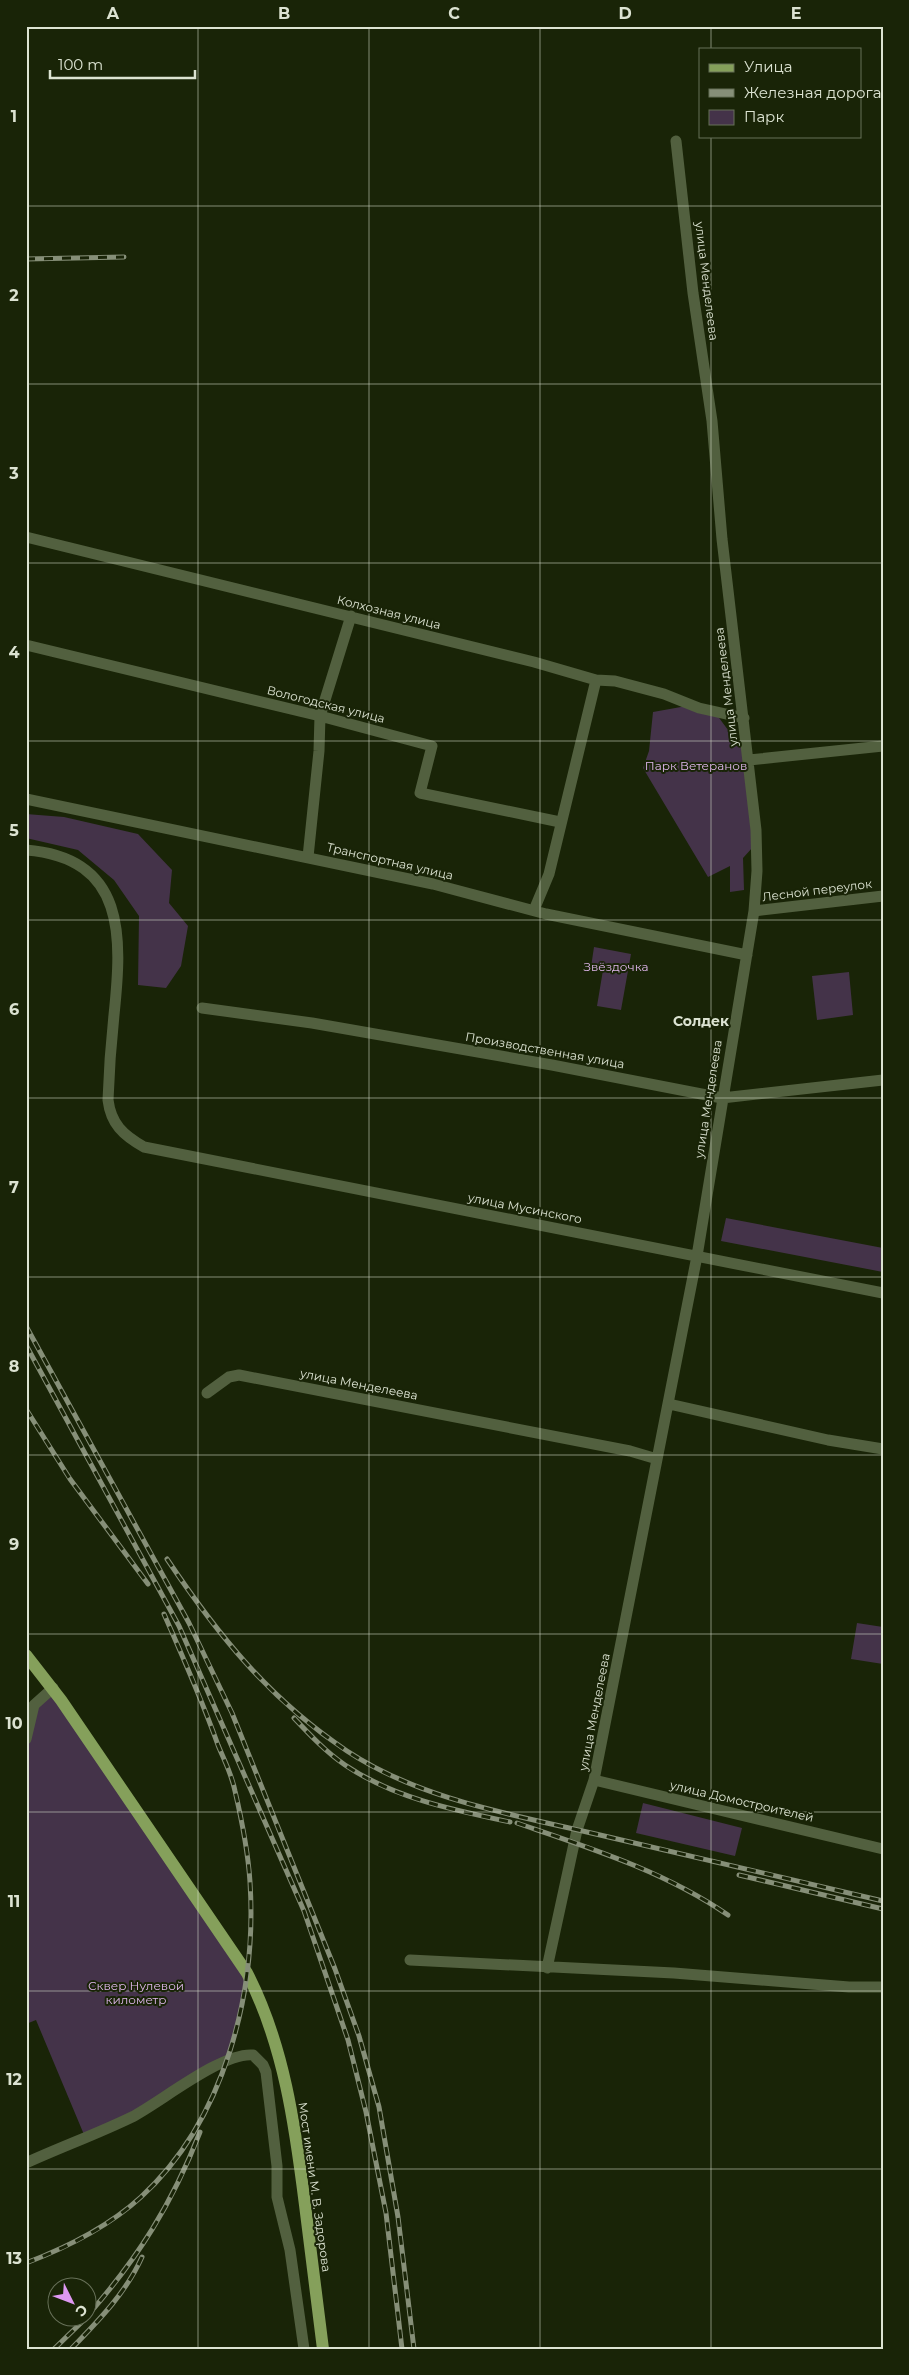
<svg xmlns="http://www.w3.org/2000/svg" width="909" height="2375" viewBox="0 0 909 2375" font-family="Montserrat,sans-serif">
<rect width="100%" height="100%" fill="#192407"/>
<path fill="#443349" d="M692,705L714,711L742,749L753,847L743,858L744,890L730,892V866L708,877L643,768L649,751L653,712Z
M26,814L64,817L138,834L172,870L169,903L188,926L181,966L166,988L138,985L139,916L114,880L78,850L26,838Z
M594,947L631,954L621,1010L597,1006L603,970L591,967Z
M849,972L853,1015L817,1020L812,976Z
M726,1218L883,1248V1272L721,1241Z
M857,1623L883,1627V1664L851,1659Z
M53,1688L247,1973L238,2020L225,2062L85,2137L36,2020L26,2024V1739L34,1705Z
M643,1803L742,1828L735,1856L636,1833Z"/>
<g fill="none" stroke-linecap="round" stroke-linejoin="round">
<path stroke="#52603f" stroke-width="11" d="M26,537L534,662L596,680L615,681L664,694L699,708L744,718
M26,645L320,716L432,746L420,793L560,822
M749,760L883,746
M26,799L433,884L546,914L747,955
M26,850C127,858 122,938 114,1015C111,1043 109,1071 108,1100C111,1124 123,1135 144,1147L883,1293
M308,857L319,751L320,716L351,616
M534,910L549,874L596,680
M754,911L883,896
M202,1008L312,1023L552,1065L722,1098L883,1080
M207,1393L229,1377L239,1375L630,1451L657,1459
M669,1404L828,1440L883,1449
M26,1739L34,1705L53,1688
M594,1780L883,1849
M410,1960L674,1973L849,1987H883
M547,1968L577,1830L594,1780L697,1256L754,911L757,871L756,830L722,539L712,421L693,293L676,141
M26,2163C61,2147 97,2134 132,2117C161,2102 222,2052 253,2055L263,2065L266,2072L277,2166V2197L290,2250L304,2349"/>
<path stroke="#85a05b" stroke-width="12" d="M26,1655L61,1700L247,1973C284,2045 295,2125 305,2205C311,2253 317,2301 323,2349"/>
<defs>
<path id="rail" d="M26,259L124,257
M26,1326L189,1623L232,1713L335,1969L359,2036L379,2107L398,2217L414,2349
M26,1345L179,1626L304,1911L348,2040L366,2112L386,2213L402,2349
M26,1409L70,1479L148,1584
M167,1559C218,1635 269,1699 347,1751C421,1800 515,1815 600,1835C695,1857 789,1879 883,1901
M294,1718C310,1735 326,1752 345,1765C394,1798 453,1810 510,1822
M517,1823C590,1848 664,1871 728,1915
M739,1875L883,1909
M26,2263C68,2247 108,2227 141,2197C225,2120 257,1992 250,1882C248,1851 242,1821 235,1791C232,1775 224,1760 218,1745C202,1700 183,1657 164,1614
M88,2315C138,2258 172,2204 200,2132
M54,2349L86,2318
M71,2349C98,2321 126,2293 142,2257"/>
</defs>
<use href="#rail" stroke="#868f78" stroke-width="5"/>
<use href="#rail" stroke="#192407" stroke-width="3" stroke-dasharray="9" stroke-linecap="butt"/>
</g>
<path fill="none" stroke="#dce3d2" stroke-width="1" stroke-opacity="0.55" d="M198,26V2349M369,26V2349M540,26V2349M711,26V49M711,136V2349M26,206H883M26,384H883M26,563H883M26,741H883M26,920H883M26,1098H883M26,1277H883M26,1455H883M26,1634H883M26,1812H883M26,1991H883M26,2169H883"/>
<g text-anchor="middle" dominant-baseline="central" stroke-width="4" stroke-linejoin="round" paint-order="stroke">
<g font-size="12" fill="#dce3d2" stroke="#192407">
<text transform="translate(707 281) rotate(83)">улица Менделеева</text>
<text transform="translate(389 612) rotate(14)">Колхозная улица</text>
<text transform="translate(726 687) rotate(-97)">улица Менделеева</text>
<text transform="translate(326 704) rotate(14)">Вологодская улица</text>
<text transform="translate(390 861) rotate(13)">Транспортная улица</text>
<text transform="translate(817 890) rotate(-7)">Лесной переулок</text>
<text transform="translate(545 1050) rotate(10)">Производственная улица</text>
<text transform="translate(708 1099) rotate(-81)">улица Менделеева</text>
<text transform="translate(525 1208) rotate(11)">улица Мусинского</text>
<text transform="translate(359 1384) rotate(11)">улица Менделеева</text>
<text transform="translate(594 1712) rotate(-79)">улица Менделеева</text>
<text transform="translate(742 1801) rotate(13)">улица Домостроителей</text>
<text transform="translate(315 2187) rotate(82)">Мост имени М. В. Задорова</text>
</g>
<g font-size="12" fill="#e1b8ee" stroke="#192407">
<text x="696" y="765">Парк Ветеранов</text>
<text x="616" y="966">Звёздочка</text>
<text x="136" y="1985">Сквер Нулевой<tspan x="136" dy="14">километр</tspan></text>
</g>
<g font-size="14" font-weight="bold" fill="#dce3d2" stroke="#192407">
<text x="701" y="1021">Солдек</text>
</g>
</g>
<rect width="909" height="2375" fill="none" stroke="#192407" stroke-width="55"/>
<rect x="699" y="48" width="162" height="90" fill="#192407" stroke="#677058"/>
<rect x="709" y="64" width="25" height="8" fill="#85a05b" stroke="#677058"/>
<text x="744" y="72" font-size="15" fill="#dce3d2">Улица</text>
<rect x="709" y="89" width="25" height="8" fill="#868f78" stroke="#677058"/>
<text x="744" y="98" font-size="15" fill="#dce3d2">Железная дорога</text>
<rect x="709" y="110" width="25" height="15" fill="#443349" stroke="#677058"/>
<text x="744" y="122" font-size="15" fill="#dce3d2">Парк</text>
<g transform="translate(72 2302) rotate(132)"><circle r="24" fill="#192407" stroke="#677058"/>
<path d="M0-4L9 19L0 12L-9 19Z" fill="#de98f2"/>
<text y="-8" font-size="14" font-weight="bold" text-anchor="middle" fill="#dce3d2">С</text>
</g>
<path d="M50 70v8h145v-8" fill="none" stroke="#dce3d2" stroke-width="2.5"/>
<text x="58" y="70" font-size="15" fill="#dce3d2" stroke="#192407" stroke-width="4" paint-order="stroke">100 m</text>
<rect x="28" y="28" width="854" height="2320" fill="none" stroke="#dce3d2" stroke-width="2"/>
<g font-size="16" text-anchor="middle" font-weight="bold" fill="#dce3d2">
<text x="113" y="19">A</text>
<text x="284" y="19">B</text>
<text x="454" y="19">C</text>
<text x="625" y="19">D</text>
<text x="796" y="19">E</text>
<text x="14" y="122">1</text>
<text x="14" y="301">2</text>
<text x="14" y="479">3</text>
<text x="14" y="658">4</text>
<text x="14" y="836">5</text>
<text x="14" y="1015">6</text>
<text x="14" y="1193">7</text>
<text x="14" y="1372">8</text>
<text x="14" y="1550">9</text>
<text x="14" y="1729">10</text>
<text x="14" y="1907">11</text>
<text x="14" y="2085">12</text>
<text x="14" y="2264">13</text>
</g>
</svg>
